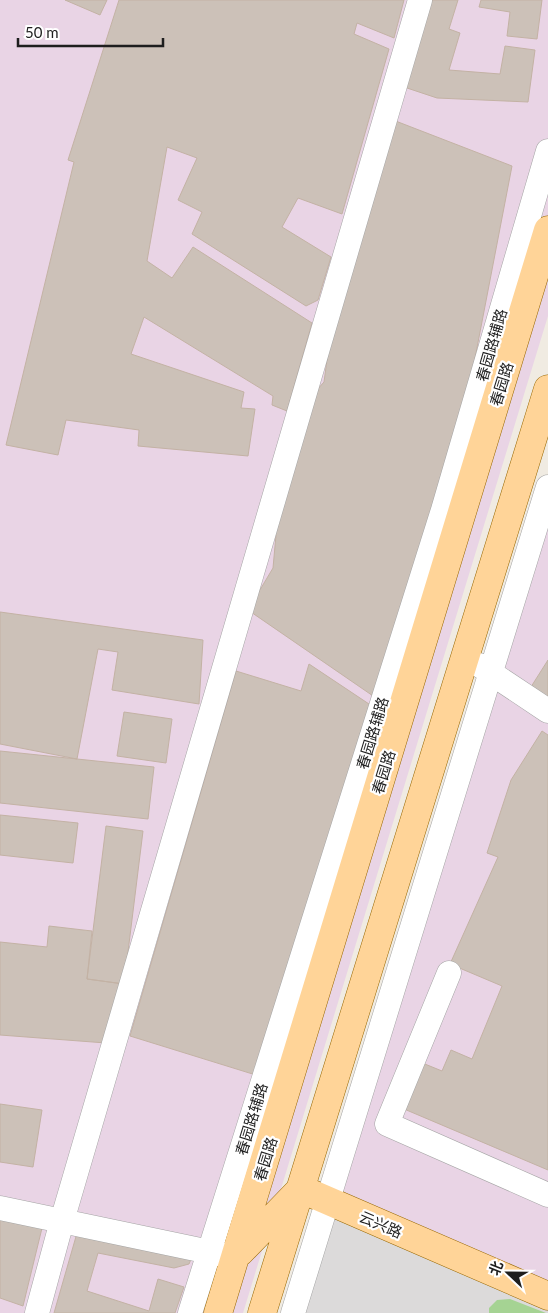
<svg xmlns="http://www.w3.org/2000/svg" width="548" height="1313" viewBox="0 0 548 1313" font-family="Lato,'Noto Sans SC',sans-serif">
<rect width="100%" height="100%" fill="#f0ebe2"/>
<path fill="#dcdada" d="M328,1201L548,1296V1313H293Z"/>
<path fill="#e9d4e5" d="M0,0H548V316L243,1313H0Z
M548,517V1296L328,1201Z"/>
<path fill="#a5d393" d="M510,1299L546,1313H489V1308L497,1300Z"/>
<path fill="#ccc1b8" stroke="#c3b2a4" d="M65,0H107L100,15Z
M119,0H404L394,38L357,23L354,34L389,49L342,214L298,198L282,227L331,257L318,300L306,306L192,234L202,212L178,200L197,158L167,147L147,261L172,278L193,247L312,323L287,411L272,405L273,396L144,317L131,354L244,392L241,408L255,409L248,456L138,446L139,430L66,420L58,455L6,445L74,162L68,160Z
M429,0H458L449,29L460,33L449,70L500,74L505,46L535,50L528,102L437,98L404,87Z
M481,0H542L537,39L507,36L510,12L479,7Z
M393,120L512,166L470,384L376,698L248,610L273,568L276,535L271,531L306,402L324,382L332,323Z
M0,612L203,640L199,704L112,690L118,652L98,649L77,759L0,744Z
M548,660V703L529,690Z
M309,664L375,708L259,1076L130,1036L236,671L301,691Z
M124,712L172,719L166,763L117,756Z
M542,731L548,735V1170L397,1106L415,1060L442,1071L451,1050L472,1059L502,986L450,964L498,857L487,853L511,780Z
M0,751L154,767L148,819L0,803Z
M0,815L78,823L73,863L0,855Z
M106,826L143,831L124,984L87,979Z
M49,926L92,931L87,979L124,984L106,1043L0,1035V942L47,947Z
M0,1104L42,1110L33,1167L0,1162Z
M0,1215L43,1224L23,1306L0,1298Z
M77,1233L192,1257L189,1264L174,1268L98,1253L87,1291L149,1311L158,1279L184,1287L175,1313H54Z"/>
<g fill="none" stroke-linecap="round" stroke-linejoin="round">
<defs>
<path id="minor" d="M479,665L548,711
M449,973L387,1124L548,1195
M0,1208L224,1255
M37,1313L62,1221L420,0
M190,1313L443,510L548,151
M293,1313L548,487"/>
<path id="major" d="M240,1252L301,1189L548,1296
M218,1313L548,230
M262,1313L548,389"/>
</defs>
<use href="#minor" stroke="#a5a5a5" stroke-width="25"/>
<use href="#major" stroke="#976700" stroke-width="29"/>
<use href="#minor" stroke="#fff" stroke-width="24"/>
<use href="#major" stroke="#ffd498" stroke-width="28"/>
</g>
<g text-anchor="middle" dominant-baseline="central" stroke-width="4.5" stroke-linejoin="round" paint-order="stroke">
<g font-size="15" fill="#1e1e1e" stroke="#fff">
<text transform="translate(491 345) rotate(-74)">春园路辅路</text>
<text transform="translate(501 384) rotate(-73)">春园路</text>
<text transform="translate(372 733) rotate(-73)">春园路辅路</text>
<text transform="translate(383 772) rotate(-73)">春园路</text>
<text transform="translate(251 1119) rotate(-73)">春园路辅路</text>
<text transform="translate(265 1159) rotate(-73)">春园路</text>
<text transform="translate(381 1224) rotate(23)">云兴路</text>
</g>
</g>
<g transform="translate(508 1273) rotate(292)" stroke="#ffffff" stroke-width="4" paint-order="stroke">
<path d="M0-4L9 19L0 12L-9 19Z" fill="#1e1e1e"/>
<text y="-8" font-size="14" font-weight="bold" text-anchor="middle" fill="#1e1e1e">北</text>
</g>
<path d="M18 38v8h145v-8" fill="none" stroke="#1e1e1e" stroke-width="2.5"/>
<text x="25" y="38" font-size="15" fill="#1e1e1e" stroke="#ffffff" stroke-width="4" paint-order="stroke">50 m</text>
</svg>
